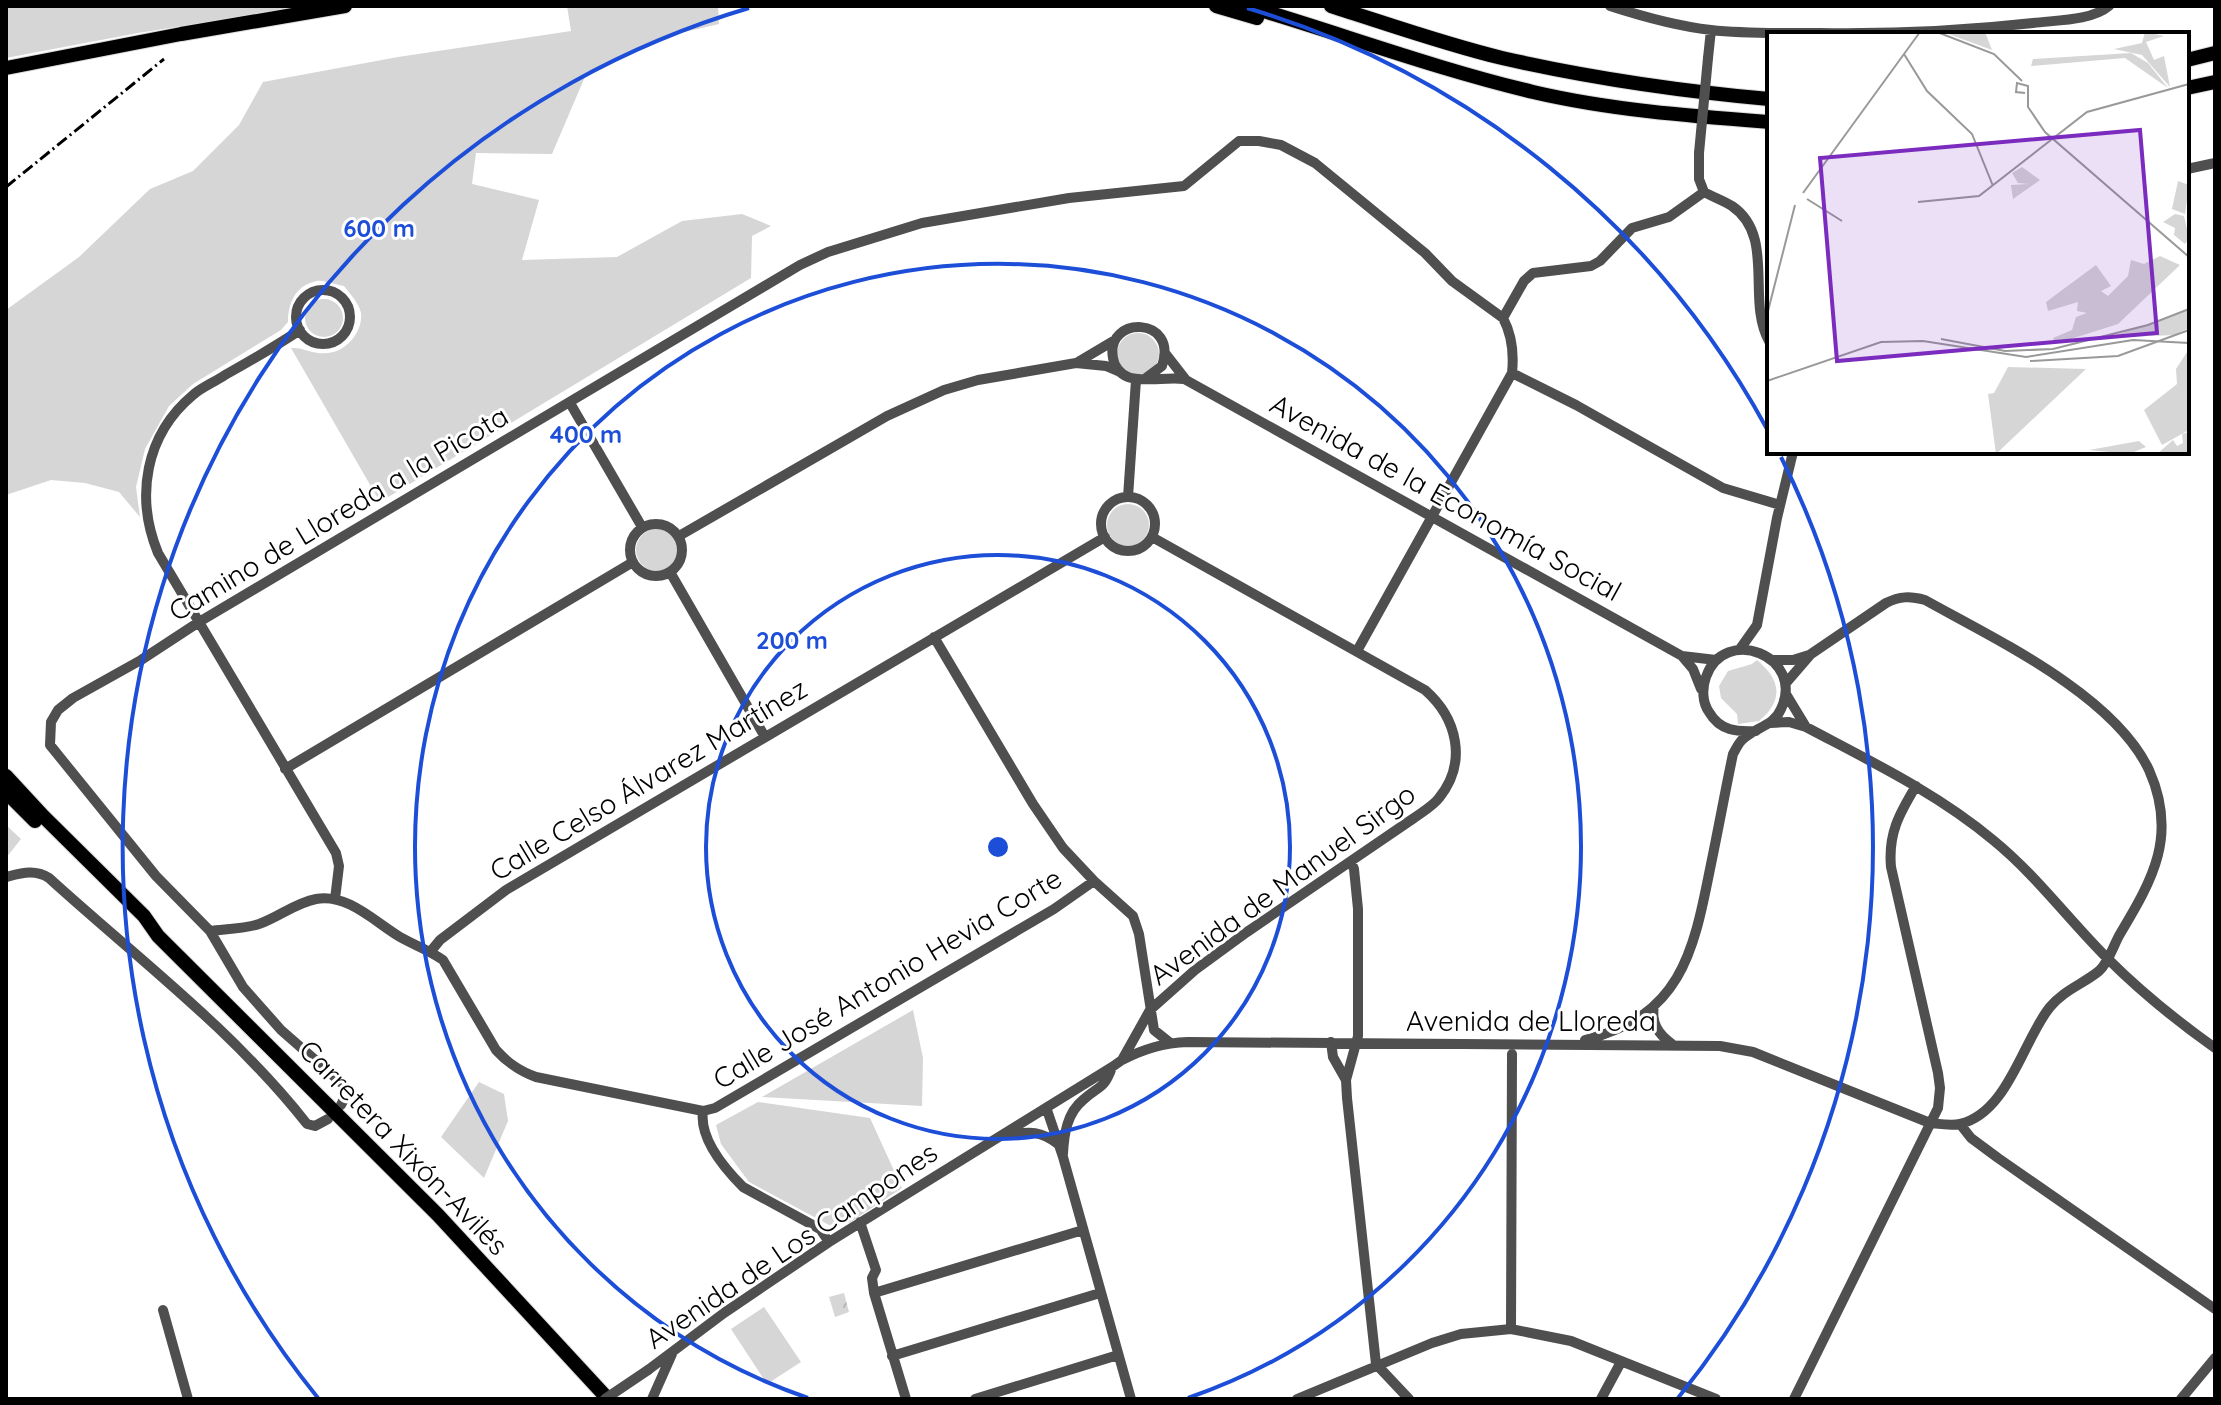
<svg xmlns="http://www.w3.org/2000/svg" width="2221" height="1405" viewBox="0 0 2221 1405" font-family="Quicksand,sans-serif">
<defs>
<pattern id="park-crowns" width="20" height="18" patternUnits="userSpaceOnUse" patternTransform="scale(2)"><rect width="20" height="18" fill="#d6d6d6"/><path d="M2 6a3 3 0 1 1 6 0M12 15a3 3 0 1 1 6 0" fill="none" stroke="#b6b6b6"/></pattern>
</defs>
<rect width="100%" height="100%" fill="#fff"/>
<path fill="#d6d6d6" d="M6,6H309L138,33L6,58Z
M567,6H718L719,24L676,34L587,72L552,154L476,153L472,184L539,200L522,260L617,257L682,221L742,214L771,226L752,236L751,278L380,502L291,348C304,347 313,355 328,353C346,352 363,332 361,313C359,303 350,294 344,286C336,285 324,280 317,281C295,285 288,304 288,322L281,330L193,384L169,406L145,449L136,487L140,517L119,492L85,483L51,480L6,495V310L79,257L150,189L193,171L239,125L263,82L398,57L571,31Z
M305 318a19 19 0 1 1 38 0a19 19 0 1 1-38 0Z
M1117 354a21 21 0 1 1 42 0a21 21 0 1 1-42 0Z
M1107 525a21 21 0 1 1 42 0a21 21 0 1 1-42 0Z
M636 550a21 21 0 1 1 42 0a21 21 0 1 1-42 0Z
M1757,660C1781,680 1784,700 1759,721L1738,724L1737,714L1721,698L1719,686L1728,671L1752,664Z
M6,825L21,839L6,858Z
M913,1010L923,1058L922,1106L762,1097Z
M479,1082L504,1094L508,1121L484,1178L441,1137Z
M758,1102L870,1118L902,1188L849,1223L829,1225L749,1182L721,1144L716,1125Z
M764,1307L801,1362L767,1384L731,1329Z"/>
<path fill="url(#park-crowns)" d="M844,1293L849,1312L835,1317L829,1297Z"/>
<g fill="none" stroke-linecap="round" stroke-linejoin="round">
<defs>
<path id="highway" d="M1216,6L1257,18
M1247,6C1342,34 1436,69 1533,92C1610,110 1690,116 1769,122
M1331,6C1388,24 1444,44 1502,58C1590,78 1679,91 1769,99
M2187,60L2215,53
M6,68L181,34L345,6
M2187,88L2215,82
M6,776L43,816L144,916L158,936L438,1215L608,1399
M6,792L35,821"/>
</defs>
<use href="#highway" stroke="#dbdbdb" stroke-width="16"/>
<path stroke="#4f4f4f" stroke-width="10" d="M1610,6C1644,17 1676,26 1711,30C1747,34 1784,33 1820,33C1892,34 1962,31 2033,23C2056,20 2091,21 2109,6
M1708,58L1711,30
M1699,153V179L1704,192C1713,197 1724,201 1732,206C1776,236 1746,300 1769,341
M2187,169L2215,163
M296 317a27 27 0 1 1 54 0a27 27 0 1 1-54 0Z
M1503,318L1524,281L1533,273L1591,266L1600,261L1632,228L1669,217L1704,192
M300,330C276,346 250,361 225,375C215,382 202,387 193,395C145,435 135,497 158,553L336,853L339,866L335,899
M1165,353L1186,380L1682,656L1716,660
M1078,362L1115,340
M1512,373L1576,405L1723,488L1780,505
M1146,378L1162,366C1179,316 1105,315 1113,358C1114,366 1120,374 1128,377C1139,382 1169,377 1184,379
M570,403L642,527
M1128,497L1136,380
M1101 524a27 27 0 1 1 54 0a27 27 0 1 1-54 0Z
M630 550a26 26 0 1 1 52 0a26 26 0 1 1-52 0Z
M679,536L887,416L944,390L978,380L1076,363L1106,366L1120,372
M670,572L765,737
M934,637L1033,804L1063,848L1094,881L1133,916L1139,934L1154,1030L1169,1042
M1740,649L1757,625L1777,518L1793,452
M1682,656L1693,669L1701,689
M1772,660H1793L1809,655
M1786,694L1806,727
M1771,723L1789,722L1806,727C1870,761 1937,793 1993,840C2036,875 2068,919 2107,958C2140,991 2177,1021 2215,1048
M285,769L633,562
M1351,862L1354,869L1358,909V1036L1346,1080L1347,1098L1376,1364L1409,1399
M6,877C22,873 35,869 49,878C137,958 233,1030 307,1124L315,1126L328,1119
M210,931C225,929 244,929 259,924C279,917 295,903 316,899C347,893 375,922 400,937C414,945 429,950 443,960L496,1050C508,1063 519,1071 536,1077L703,1111C699,1139 724,1168 743,1187L820,1229L829,1242
M431,951L440,940L506,890L1105,537
M1654,1006C1651,1023 1658,1034 1672,1044
M1585,1040C1680,1016 1693,955 1710,869C1718,831 1725,792 1733,754C1736,749 1739,742 1743,739C1756,727 1774,726 1781,709C1806,656 1724,624 1706,677C1702,688 1702,702 1709,712C1720,731 1737,732 1756,731
M1331,1042L1333,1057L1346,1080
M1122,1060C1144,1049 1163,1043 1188,1042L1720,1046L1753,1052L1930,1123C1940,1124 1951,1126 1960,1124C2008,1113 2023,1040 2050,1007C2064,990 2083,984 2099,971C2109,962 2113,946 2120,934C2153,879 2178,835 2149,770C2114,695 1995,639 1925,600C1910,596 1900,596 1886,603L1811,654L1786,683
M341,1105L348,1091L345,1086L281,1030L243,987L210,931L156,876L50,745L51,722L58,710L73,698L141,660L199,622L800,265L828,252L922,223L1069,198L1184,186L1239,141H1259L1281,145L1315,163L1425,253L1452,281L1503,318C1512,335 1514,354 1512,373L1357,651
M1047,1110L1063,1157L1131,1399
M703,1111L715,1108L1054,909L1094,881
M1960,1124L1971,1138L1998,1158L2215,1309
M1010,1135C1030,1131 1041,1131 1058,1144
M1063,1154C1064,1134 1067,1113 1083,1100C1099,1085 1104,1090 1112,1067
M860,1222L876,1270L872,1278L874,1293L906,1399
M874,1293L1083,1230
M163,1310L188,1399
M1511,1329L1512,1054
M892,1356L1100,1293
M648,1370L724,1313L829,1242L1112,1067L1122,1060L1150,1010L1195,970L1247,932L1414,818C1422,812 1433,806 1439,798C1468,762 1457,718 1425,690L1152,537
M652,1399L672,1354
M975,1399L1118,1355
M1297,1399L1432,1343L1461,1334L1511,1329L1571,1341L1716,1399
M1601,1399L1621,1362
M1794,1399L1938,1108L1940,1088L1938,1073L1891,867C1888,834 1899,814 1916,786
M2181,1399L2215,1358"/>
<use href="#highway" stroke="#000" stroke-width="14"/>
<path stroke="#000" stroke-width="3" stroke-dasharray="12 4 2 4" stroke-linecap="butt" d="M6,187L164,59"/>
<path stroke="#4f4f4f" stroke-width="10" d="M1699,153L1708,58
M605,1399L648,1370"/>
</g>
<g fill="none" stroke="#1d4ed8" stroke-width="4">
<circle cx="998" cy="847" r="292"/>
<path d="M808 1398A583 583 0 1 1 1188 1398"/>
<path d="M318 1398A875 875 0 0 1 749 8M1247 8A875 875 0 0 1 1767 429M1781 457A875 875 0 0 1 1678 1398"/>
</g>
<g text-anchor="middle" dominant-baseline="central" stroke-width="6" stroke-linejoin="round" paint-order="stroke">
<g font-size="28" fill="#000" stroke="#fff">
<text transform="translate(1446 497) rotate(29)">Avenida de la Economía Social</text>
<text transform="translate(338 513) rotate(-31)">Camino de Lloreda a la Picota</text>
<text transform="translate(648 779) rotate(-31)">Calle Celso Álvarez Martínez</text>
<text transform="translate(1282 884) rotate(-36)">Avenida de Manuel Sirgo</text>
<text transform="translate(887 978) rotate(-31)">Calle José Antonio Hevia Corte</text>
<text x="1531" y="1020">Avenida de Lloreda</text>
<text transform="translate(404 1147) rotate(46)">Carretera Xixón-Avilés</text>
<text transform="translate(791 1245) rotate(-34)">Avenida de Los Campones</text>
</g>
</g>
<g transform="translate(1767 32)">
<rect width="422" height="422" fill="#fff"/>
<path d="M176,0H218L225,18ZM364,21L381,31L401,56L358,26L264,34L266,27ZM255,135L273,148L246,167L244,153L262,152L251,151L245,141ZM411,149L422,153L418,182L405,177ZM408,182L417,184L422,206L418,212L407,203L408,196L396,190ZM393,224L413,233L351,292L288,312L286,306L305,298L309,285L320,281L310,279L311,270L281,279L279,270L329,233L344,254L334,259L341,264L361,244L364,228L377,232ZM422,278V296L407,303L340,306ZM422,317V398L395,413L377,378L410,352L409,337ZM241,335L319,337L229,422L221,362L227,361ZM422,400V422H390L406,408L410,414L416,411L415,402ZM372,409L379,415L362,422L322,418Z" fill="#d6d6d6"/>
<path d="M378,0L397,4L379,10L387,28L397,24L403,55L375,23L347,17L375,11Z" fill="#d6d6d6"/>
<path fill="none" stroke="#999" stroke-width="2" d="M170,0L227,22L255,49M137,22L160,59L205,102L226,154M258,61L249,60L250,51L261,54V75L278,100L422,225M36,161L153,0M40,167L75,189M151,170L212,164L320,80L422,52M0,283L28,173M174,307L238,319L286,317L381,293L422,277M263,329L351,324L422,298M0,349L114,310L156,309L259,325L366,308L422,311"/>
<path fill="#7b2cbf" fill-opacity="0.15" stroke="#7b2cbf" stroke-width="4" d="M373,98L390,301L70,329L53,126Z"/>
<rect width="422" height="422" fill="none" stroke="#000" stroke-width="4"/>
</g>
<circle cx="998" cy="847" r="12" fill="#1d4ed8" stroke="#fff" stroke-width="4"/>
<g font-size="24" text-anchor="middle" font-weight="bold" fill="#1d4ed8" stroke="#fff" stroke-width="6" stroke-linejoin="round" paint-order="stroke">
<text x="379" y="237">600 m</text>
<text x="586" y="443">400 m</text>
<text x="792" y="649">200 m</text>
</g>
<rect width="2221" height="1405" fill="none" stroke="#000000" stroke-width="16"/>
</svg>
